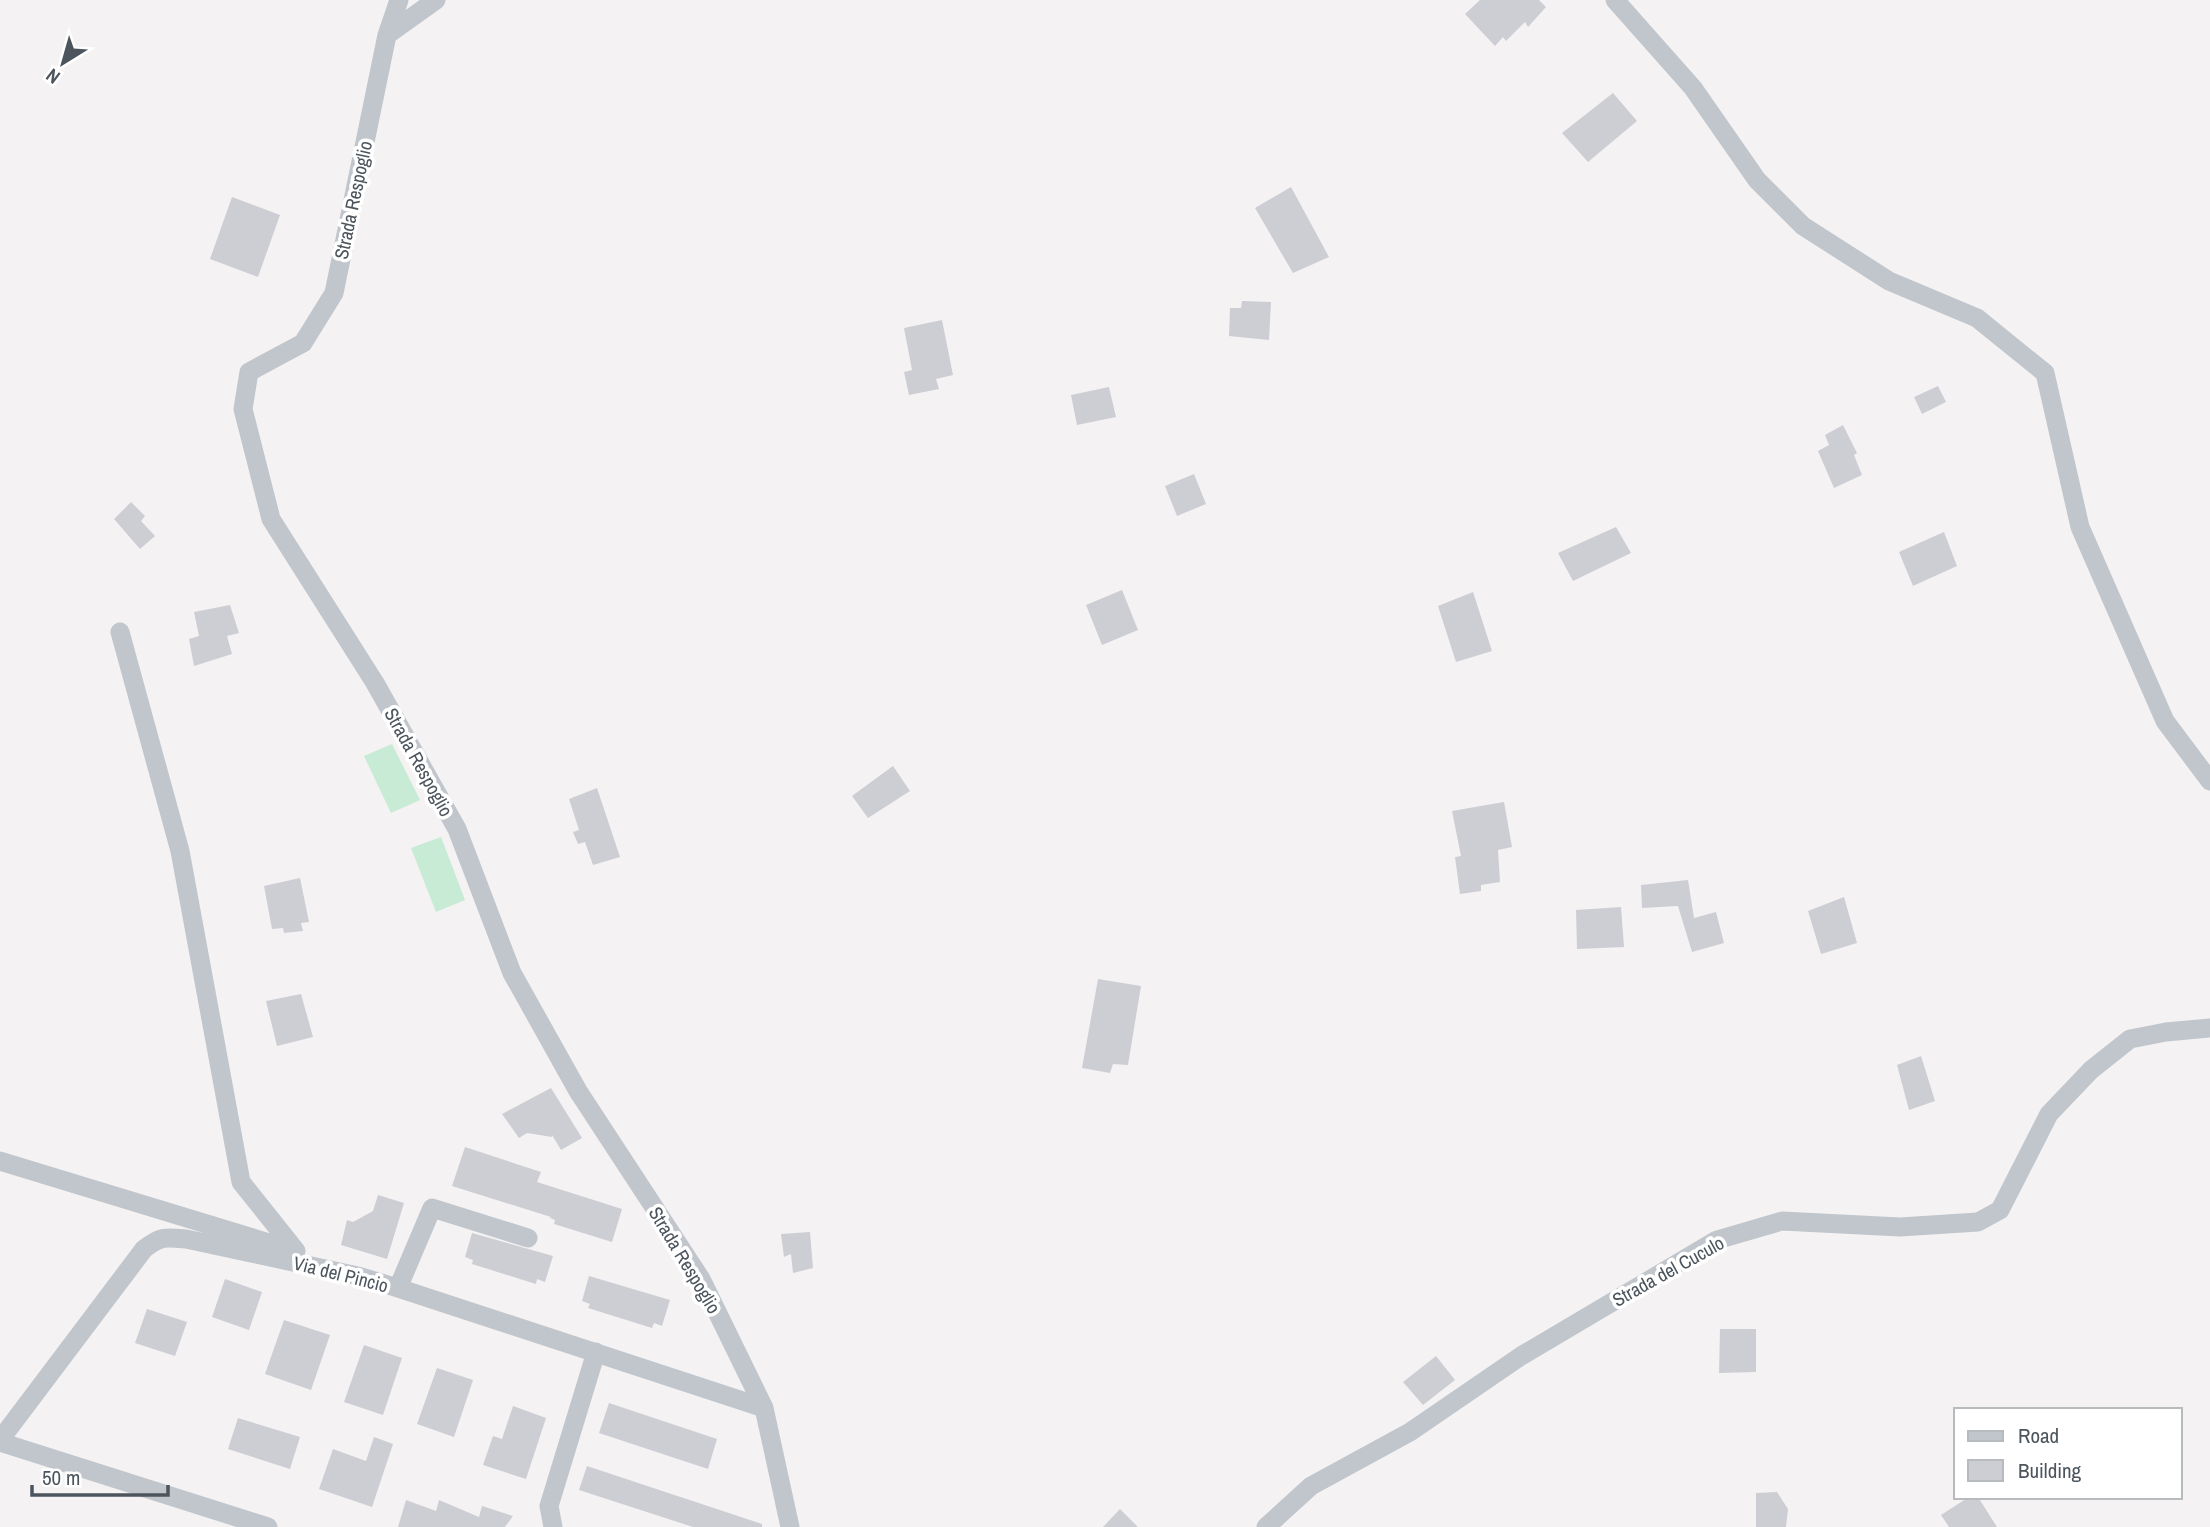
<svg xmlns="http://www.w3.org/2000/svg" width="2210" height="1527" viewBox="0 0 2210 1527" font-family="'Archivo Narrow',sans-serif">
<rect width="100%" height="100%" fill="#f4f2f2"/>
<path fill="#c7ebd5" d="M392,744L420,800L391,813L364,756Z
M441,837L465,900L436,912L411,848Z"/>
<path fill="#cdced4" d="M1480,0H1539L1546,7L1528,27L1525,22L1506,41L1503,37L1495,46L1465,14Z
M1613,93L1637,121L1588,162L1562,133Z
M1291,187L1329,257L1293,273L1255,208Z
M232,197L280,215L258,277L210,259Z
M1242,301L1271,302L1269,340L1229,336L1230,308H1241Z
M942,320L953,375L936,379L939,389L909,395L904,372L912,370L904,328Z
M1938,386L1946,402L1922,414L1914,397Z
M1109,387L1116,417L1077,425L1071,395Z
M1843,425L1857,453L1854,455L1862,475L1834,488L1818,451L1829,445L1825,435Z
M1194,474L1206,504L1177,516L1165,486Z
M131,502L145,516L141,521L155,536L140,549L114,519Z
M1616,527L1631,553L1573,581L1558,553Z
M1944,532L1957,566L1913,586L1899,552Z
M1122,590L1138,630L1102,645L1086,605Z
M1473,592L1492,651L1456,662L1438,606Z
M230,605L239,633L227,636L232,654L194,666L189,639L199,636L194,612Z
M893,766L910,791L868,818L852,796Z
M597,788L620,857L593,865L585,842L578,844L573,832L579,830L569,799Z
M1504,802L1512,847L1498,850L1500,882L1481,885V891L1460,894L1455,857L1461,856L1452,811Z
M300,878L309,922L301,923L303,931L284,933L283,928L272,929L264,886Z
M1688,880L1694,918L1716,912L1724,943L1692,952L1678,906L1642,908L1641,885Z
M1844,897L1857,943L1821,954L1808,911Z
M1621,907L1624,947L1577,949L1576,910Z
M1098,979L1141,986L1128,1065L1113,1064L1110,1073L1082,1068Z
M301,994L313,1037L277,1046L266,1001Z
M1921,1056L1935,1101L1909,1110L1897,1065Z
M551,1088L582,1138L561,1150L552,1135V1137L527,1133L519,1138L502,1114Z
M465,1147L541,1172L537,1182L622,1209L612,1242L554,1224L555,1220L550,1218L551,1217L452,1186Z
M378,1195L404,1203L387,1259L341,1245L347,1220L353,1222L373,1211Z
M810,1232L813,1268L793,1273L791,1254L784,1257L781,1234Z
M472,1233L553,1256L545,1282L537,1279L536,1284L472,1264L473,1260L465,1257Z
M589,1276L670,1300L662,1326L654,1323L652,1328L588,1308L590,1304L582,1301Z
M225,1279L262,1292L249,1330L212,1317Z
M147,1309L187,1322L175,1356L135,1343Z
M284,1320L330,1335L311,1390L265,1374Z
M1720,1329H1756V1372L1719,1373Z
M364,1345L402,1358L383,1415L344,1402Z
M1436,1356L1455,1380L1423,1405L1403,1382Z
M437,1368L473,1380L454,1437L417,1424Z
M609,1403L717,1439L708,1469L599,1433Z
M513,1406L546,1418L526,1479L483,1465L493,1436L502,1439Z
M238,1418L300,1437L290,1469L228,1449Z
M374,1437L393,1444L372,1507L319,1489L333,1449L366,1461Z
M587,1466L762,1524V1527H693L579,1490Z
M1777,1492L1788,1509L1786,1527H1756V1493Z
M1969,1497H1978L1997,1527H1949L1941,1515Z
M406,1500L436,1511L439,1500L479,1517L482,1506L513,1516L505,1527H398Z
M1120,1509L1138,1527H1103Z"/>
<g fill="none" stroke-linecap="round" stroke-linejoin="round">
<path stroke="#c0c6cc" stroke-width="19" d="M399,0L387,35L334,293L303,343L249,372L243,409L271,519L375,683L457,829L512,973L578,1091L701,1279L764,1408L790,1527
M1615,0L1693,88L1757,180L1803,226L1889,281L1977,318L2045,373L2080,527L2165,721L2210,781
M387,35L436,0
M120,632L180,851L241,1182L296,1251
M0,1161L292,1250
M398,1288L432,1208L528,1238
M0,1440L144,1249C161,1236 165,1237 186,1239L358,1276L398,1288L764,1408
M0,1442L268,1527
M553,1527L549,1506L596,1352
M1266,1527L1311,1486L1410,1432L1521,1356L1717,1240L1782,1221L1900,1227L1978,1222L2000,1210L2049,1114L2091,1070L2130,1039L2166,1032L2210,1028"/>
</g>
<g text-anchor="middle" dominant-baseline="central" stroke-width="7" stroke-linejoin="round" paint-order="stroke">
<g font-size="19" fill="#4c555d" stroke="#fff">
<text transform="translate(353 200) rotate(-78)">Strada Respoglio</text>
<text transform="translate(419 762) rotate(61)">Strada Respoglio</text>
<text transform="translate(685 1260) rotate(59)">Strada Respoglio</text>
<text transform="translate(1668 1271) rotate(-29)">Strada del Cuculo</text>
<text transform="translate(341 1274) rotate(14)">Via del Pincio</text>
</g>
</g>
<rect x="1954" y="1408" width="228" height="91" fill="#ffffff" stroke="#b7bbbe" stroke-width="2"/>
<rect x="1968" y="1431" width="35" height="10" fill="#c0c6cc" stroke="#b7bbbe" stroke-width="2"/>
<text x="2018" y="1443" font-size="21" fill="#4c555d">Road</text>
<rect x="1968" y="1460" width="35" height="21" fill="#cdced4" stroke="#b7bbbe" stroke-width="2"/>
<text x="2018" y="1478" font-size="21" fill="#4c555d">Building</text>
<g transform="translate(63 63) rotate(217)" stroke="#ffffff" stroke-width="5" paint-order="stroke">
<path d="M0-5L12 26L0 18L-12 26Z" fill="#4c555d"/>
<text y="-10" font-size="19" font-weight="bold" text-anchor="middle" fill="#4c555d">N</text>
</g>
<path d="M32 1485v10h136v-10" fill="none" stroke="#4c555d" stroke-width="3.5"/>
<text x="42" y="1485" font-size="21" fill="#4c555d" stroke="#ffffff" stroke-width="5" paint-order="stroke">50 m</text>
</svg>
